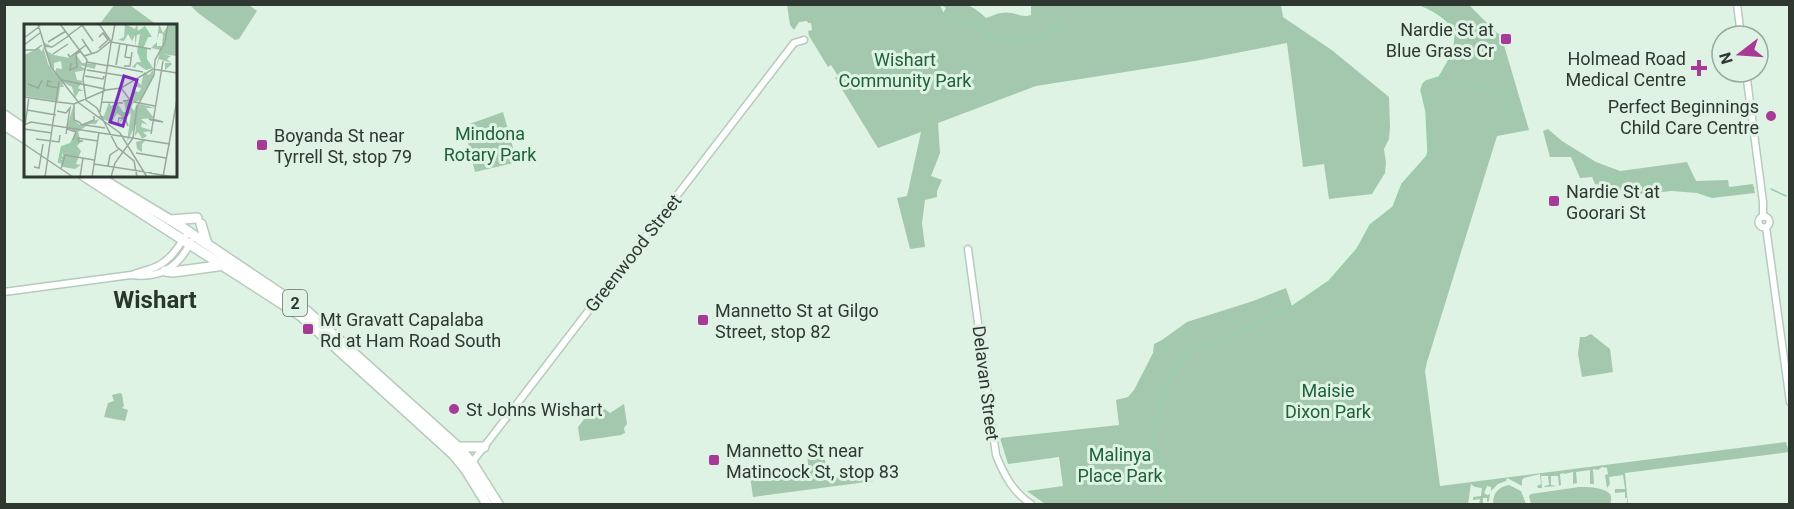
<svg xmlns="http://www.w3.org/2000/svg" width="1794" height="509" viewBox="0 0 1794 509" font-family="Roboto,sans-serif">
<rect width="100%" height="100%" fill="#dff3e5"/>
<path fill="#a3c8ad" d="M115,4L130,5L157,25H99Z
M1468,4L1497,33L1501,35L1529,130L1497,136L1427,362L1425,371L1440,486L1786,442L1789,452L1625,473L1628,504H1627V498H1625V492L1615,493V489H1625L1623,475L1609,477L1610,484L1607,488L1605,475L1608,474L1607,468L1602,467L1598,470L1593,469L1594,484H1590V470L1576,472L1577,483L1573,484V472L1564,474V473L1560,474L1561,485L1559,486L1558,476H1551V485L1557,486L1545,487L1544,486L1549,485L1548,476H1541L1542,488H1538L1537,486L1541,484L1540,474L1524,478L1522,480V486L1507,478L1506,481L1498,484L1491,491V487L1487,486L1484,493L1487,495L1490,494L1489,501L1487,502V498H1483V504H1479L1480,499L1473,500V497L1481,496L1482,488L1475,487L1471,484L1468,504H1045L1027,491L1063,486L1059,457L1008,464L1000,438L1119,425L1116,400L1128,397L1134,390L1153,353L1154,344L1162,340L1187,322L1253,301L1286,288L1292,306L1329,281L1357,249L1370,225L1393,207L1402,184L1427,156L1428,151L1426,111L1421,90L1423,84L1426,81L1439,77C1463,39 1463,23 1419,5Z
M190,5H249L257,11L239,39L235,40L198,13Z
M1031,5H1281L1283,17L1333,51L1389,97L1390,127L1389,139L1384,149L1386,163L1385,173L1372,194L1329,199L1324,164L1303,167L1287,43L1195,61L1036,86L938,123L940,153L931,176L942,180L937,191V197L925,200L922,223L925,247L910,249L897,198L907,196L921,132L878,148L835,78L838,76L831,65L828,67L809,36L808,31L812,30L811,23H808L807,21L799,22L794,30L790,25L787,5H939L943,13L946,8L941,5C964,4 969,2 986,18C994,15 1003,11 1011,13C1019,14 1023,18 1031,15Z
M503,112L517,162L475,172L464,126Z
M1548,129L1562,141L1596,162L1620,171L1687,162L1696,181L1728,180L1729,187L1753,184L1755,193L1712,198L1697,193L1672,191L1641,194L1595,184L1592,177L1580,178L1571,157H1550L1543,131Z
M1591,334L1610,349L1613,372L1582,377L1578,354L1580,337H1585Z
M120,393L122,394L124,406L122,408L128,410L125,421L104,417L108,403L114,401L112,395Z
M597,403L610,413L624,404L627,424L624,428L625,433L621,435L580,441L578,427Z
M824,451L827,476L874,481L753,497L749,469L809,474L807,453Z
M1509,485L1521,491L1526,504H1493C1493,493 1498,487 1509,485Z
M1579,487C1587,487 1604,487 1610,494C1612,497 1611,501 1610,504H1531L1529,496L1531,494Z"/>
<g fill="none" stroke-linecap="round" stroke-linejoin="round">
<path stroke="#94d0a7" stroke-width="1.5" d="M939,4L943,14L956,20L1000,38L1015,40L1038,37L1055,29L1061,22L1062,13L1061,4
M1440,78L1451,83L1477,87L1488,92L1500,90L1505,93L1511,114L1517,119
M1579,159L1589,170L1614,179L1639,185L1651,181L1660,184L1671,183L1707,193L1754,188
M1771,189L1786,196
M1168,504L1167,478L1164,466L1154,442V424L1169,379L1184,357L1196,346L1211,345L1291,307L1329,281L1357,249L1370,225L1393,207L1402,184L1427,156L1428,151L1426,111L1421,90L1423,84L1426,81L1439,77C1463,39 1463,23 1419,4"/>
<defs>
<path id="minor" d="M1737,4L1741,36
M1746,72L1763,202V217
M1758.5 222a5.5 5.5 0 1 1 11 0a5.5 5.5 0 1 1-11 0Z
M1766,227L1790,402
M968,249L996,455C1004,475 1013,492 1031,504
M132,275C138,272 144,271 150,269C167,264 176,251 185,237
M4,292L131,275C161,279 178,267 191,242
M470,465L794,43L804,40"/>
<path id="highway" d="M4,115L26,130
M4,125L26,139
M84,176L301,316L453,454L466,470L487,504
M97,176L180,226L308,312L458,447L472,463L498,504
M170,220L197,218
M201,224L207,244
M165,271L173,272L225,265
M458,447H484"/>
</defs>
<use href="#minor" stroke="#b7cbbd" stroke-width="9"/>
<use href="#highway" stroke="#b7cbbd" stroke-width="12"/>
<use href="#minor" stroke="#fff" stroke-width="6"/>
<use href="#highway" stroke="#fff" stroke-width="9"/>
</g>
<g fill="#a73997" stroke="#dff3e5" stroke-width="2">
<rect x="1500" y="33" width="12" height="12" rx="3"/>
<path d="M1696 59h6v6h6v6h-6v6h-6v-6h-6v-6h6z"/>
<circle cx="1771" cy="116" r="6"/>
<rect x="256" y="139" width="12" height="12" rx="3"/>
<rect x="1548" y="195" width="12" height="12" rx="3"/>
<rect x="697" y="314" width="12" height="12" rx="3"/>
<rect x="302" y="323" width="12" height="12" rx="3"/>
<circle cx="454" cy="409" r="6"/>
<rect x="708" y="454" width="12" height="12" rx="3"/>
</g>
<g text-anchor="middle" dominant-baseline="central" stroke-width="6" stroke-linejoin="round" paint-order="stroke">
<rect fill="#dff3e5" stroke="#646f67" stroke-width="1.5" x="283" y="290" width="24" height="26" rx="4.5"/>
<g font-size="16" font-weight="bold" fill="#2f3731">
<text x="295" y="303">2</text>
</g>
<g font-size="18" fill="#2f3731" stroke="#dff3e5" text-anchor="start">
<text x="1494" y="29" text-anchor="end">Nardie St at<tspan x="1494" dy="21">Blue Grass Cr</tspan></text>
<text x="1686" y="58" text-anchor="end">Holmead Road<tspan x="1686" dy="21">Medical Centre</tspan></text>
<text x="1759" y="106" text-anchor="end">Perfect Beginnings<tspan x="1759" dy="21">Child Care Centre</tspan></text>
<text x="274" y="135">Boyanda St near<tspan x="274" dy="21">Tyrrell St, stop 79</tspan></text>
<text x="1566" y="191">Nardie St at<tspan x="1566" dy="21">Goorari St</tspan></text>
<text x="715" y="310">Mannetto St at Gilgo<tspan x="715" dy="21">Street, stop 82</tspan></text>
<text x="320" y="319">Mt Gravatt Capalaba<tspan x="320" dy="21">Rd at Ham Road South</tspan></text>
<text x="466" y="409">St Johns Wishart</text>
<text x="726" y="450">Mannetto St near<tspan x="726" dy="21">Matincock St, stop 83</tspan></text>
</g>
<g font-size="18" fill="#1f613a" stroke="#dff3e5">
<text x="905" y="59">Wishart<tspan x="905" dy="21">Community Park</tspan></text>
<text x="490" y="133">Mindona<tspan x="490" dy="21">Rotary Park</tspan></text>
<text x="1328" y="390">Maisie<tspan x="1328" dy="21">Dixon Park</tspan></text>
<text x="1120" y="454">Malinya<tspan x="1120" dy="21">Place Park</tspan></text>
</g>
<g font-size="18" fill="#2f3731" stroke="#dff3e5">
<text transform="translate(633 253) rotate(-52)">Greenwood Street</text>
<text transform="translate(986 383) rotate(83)">Delavan Street</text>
</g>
<g font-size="24" font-weight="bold" fill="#28372c" stroke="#dff3e5">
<text x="155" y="300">Wishart</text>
</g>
</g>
<g transform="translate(24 24)">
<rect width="153" height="153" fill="#dff3e5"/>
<path d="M101,0L111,5L113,0L114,7L121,2L128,13H122L118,19L122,20L118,22L123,24V35L129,44L122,46L113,40L111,44L108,43L113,38H117L113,28L116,10L113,11L111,22V11L108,17L104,10L100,17L94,16L100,13ZM135,0L139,9L145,0H153V32L138,30L147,32L143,35L148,40L141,46V39H147L135,35L132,44L136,26L127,24L133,18V22H138L139,10L135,9L133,16ZM18,10L19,18L27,22H21V26L30,31L46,34L51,29L58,39L72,40L71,45L55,41L63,46L51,48L53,56L59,57L54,64L60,67H55L51,74L48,63L38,58L40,63H36L34,77L0,72V31L15,24L18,28L19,22L24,40L31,50L32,44L38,45L37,37L30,39V46L26,41L20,24ZM129,46V53L116,76L106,81L110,87L113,79V83L116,80L131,84H122L130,94L117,95L124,101L118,99L117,103L130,107L119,108L123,112L118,115L122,116L118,120V128L113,125L112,118L119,116L114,108L111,112L112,100L103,118L107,89L95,99L98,93L93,89L88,98V94L86,98L72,92H80L85,78L87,82L94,78L96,89L102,88L100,77L109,75L110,67L115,68L117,64L110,62L114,58L117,61L120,48L125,51ZM49,83L51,97L56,101L75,95L72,100H65L54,108L57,118L53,122L57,127L52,140L57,141L51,145L39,143L35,137L39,135H35L39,132L37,122L46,119L52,108L43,103Z" fill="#a3c8ad"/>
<path fill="none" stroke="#94d0a7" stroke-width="3" d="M104,7L109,10L123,6M124,45L117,25L124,10M88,83H94L101,93L108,78M35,139L38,124L47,123L52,114"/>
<path fill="none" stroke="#99a89d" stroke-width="1.5" d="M14,0L27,43L55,79L96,109L123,153M36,0L63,36L59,55L62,76L73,84L93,123L110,137L113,153M75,0L86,16M58,1L69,17M45,11L60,0M75,13L79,9L84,16L75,24M0,14L16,2M58,15L68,30M24,18L42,7M87,18L127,25M0,21L16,9M103,21L101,33L107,34M20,22L28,23L46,11M0,26H11L18,21M29,30L44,20M44,30L46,33L62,21M60,32L73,28L88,16L91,0M63,38L85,42M47,39L46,46L53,43L52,30L57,27M83,41L119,48M92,41L96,19M100,42H106L108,28M63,46L106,53M61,52L79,55L80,52M38,56L81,65M28,58L24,57L23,62L35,64M4,60L14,64L18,56M97,64L106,76L99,77M0,73L34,78M34,78L50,80L82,66L97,64L129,45L153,49M78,78L99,79M110,78L131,82M50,80V96L55,98M3,86L32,91M33,87L42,89L46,84L42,110M76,88L87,19L85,14M125,95L132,96L139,98L127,96ZM55,98L58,101L70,96V92M94,99L95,94H101L104,102M0,101L7,98L115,115M1,101L5,73M61,101L81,104M0,105L28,109M43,105L52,108L49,116M127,110L139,37M12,115L35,118L36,111M114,115L146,120M59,117H54V114L74,117M0,120L49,153M112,129L142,134M70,140L128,149M84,142L86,131L95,125M10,143L15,144L19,120M37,145L41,131L70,136M126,149L149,153M21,153L35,57M56,153L59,134M68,153L75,108M87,153L91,139L109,114L113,83L130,51L131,36L141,18L144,0M139,153L153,76"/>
<path fill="#7b2cbf" fill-opacity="0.15" stroke="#7b2cbf" stroke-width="3" d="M100,52L113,56L99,102L86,98Z"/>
<rect width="153" height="153" fill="none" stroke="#2f3731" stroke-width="3"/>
</g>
<rect width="1794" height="509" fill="none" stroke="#2f3731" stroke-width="12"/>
<g transform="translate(1740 54) rotate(253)"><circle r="28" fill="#dff3e5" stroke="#99a89d" stroke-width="1.5"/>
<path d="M0-4.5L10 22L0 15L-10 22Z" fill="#a73997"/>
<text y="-9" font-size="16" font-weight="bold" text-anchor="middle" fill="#2f3731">N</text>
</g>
</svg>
